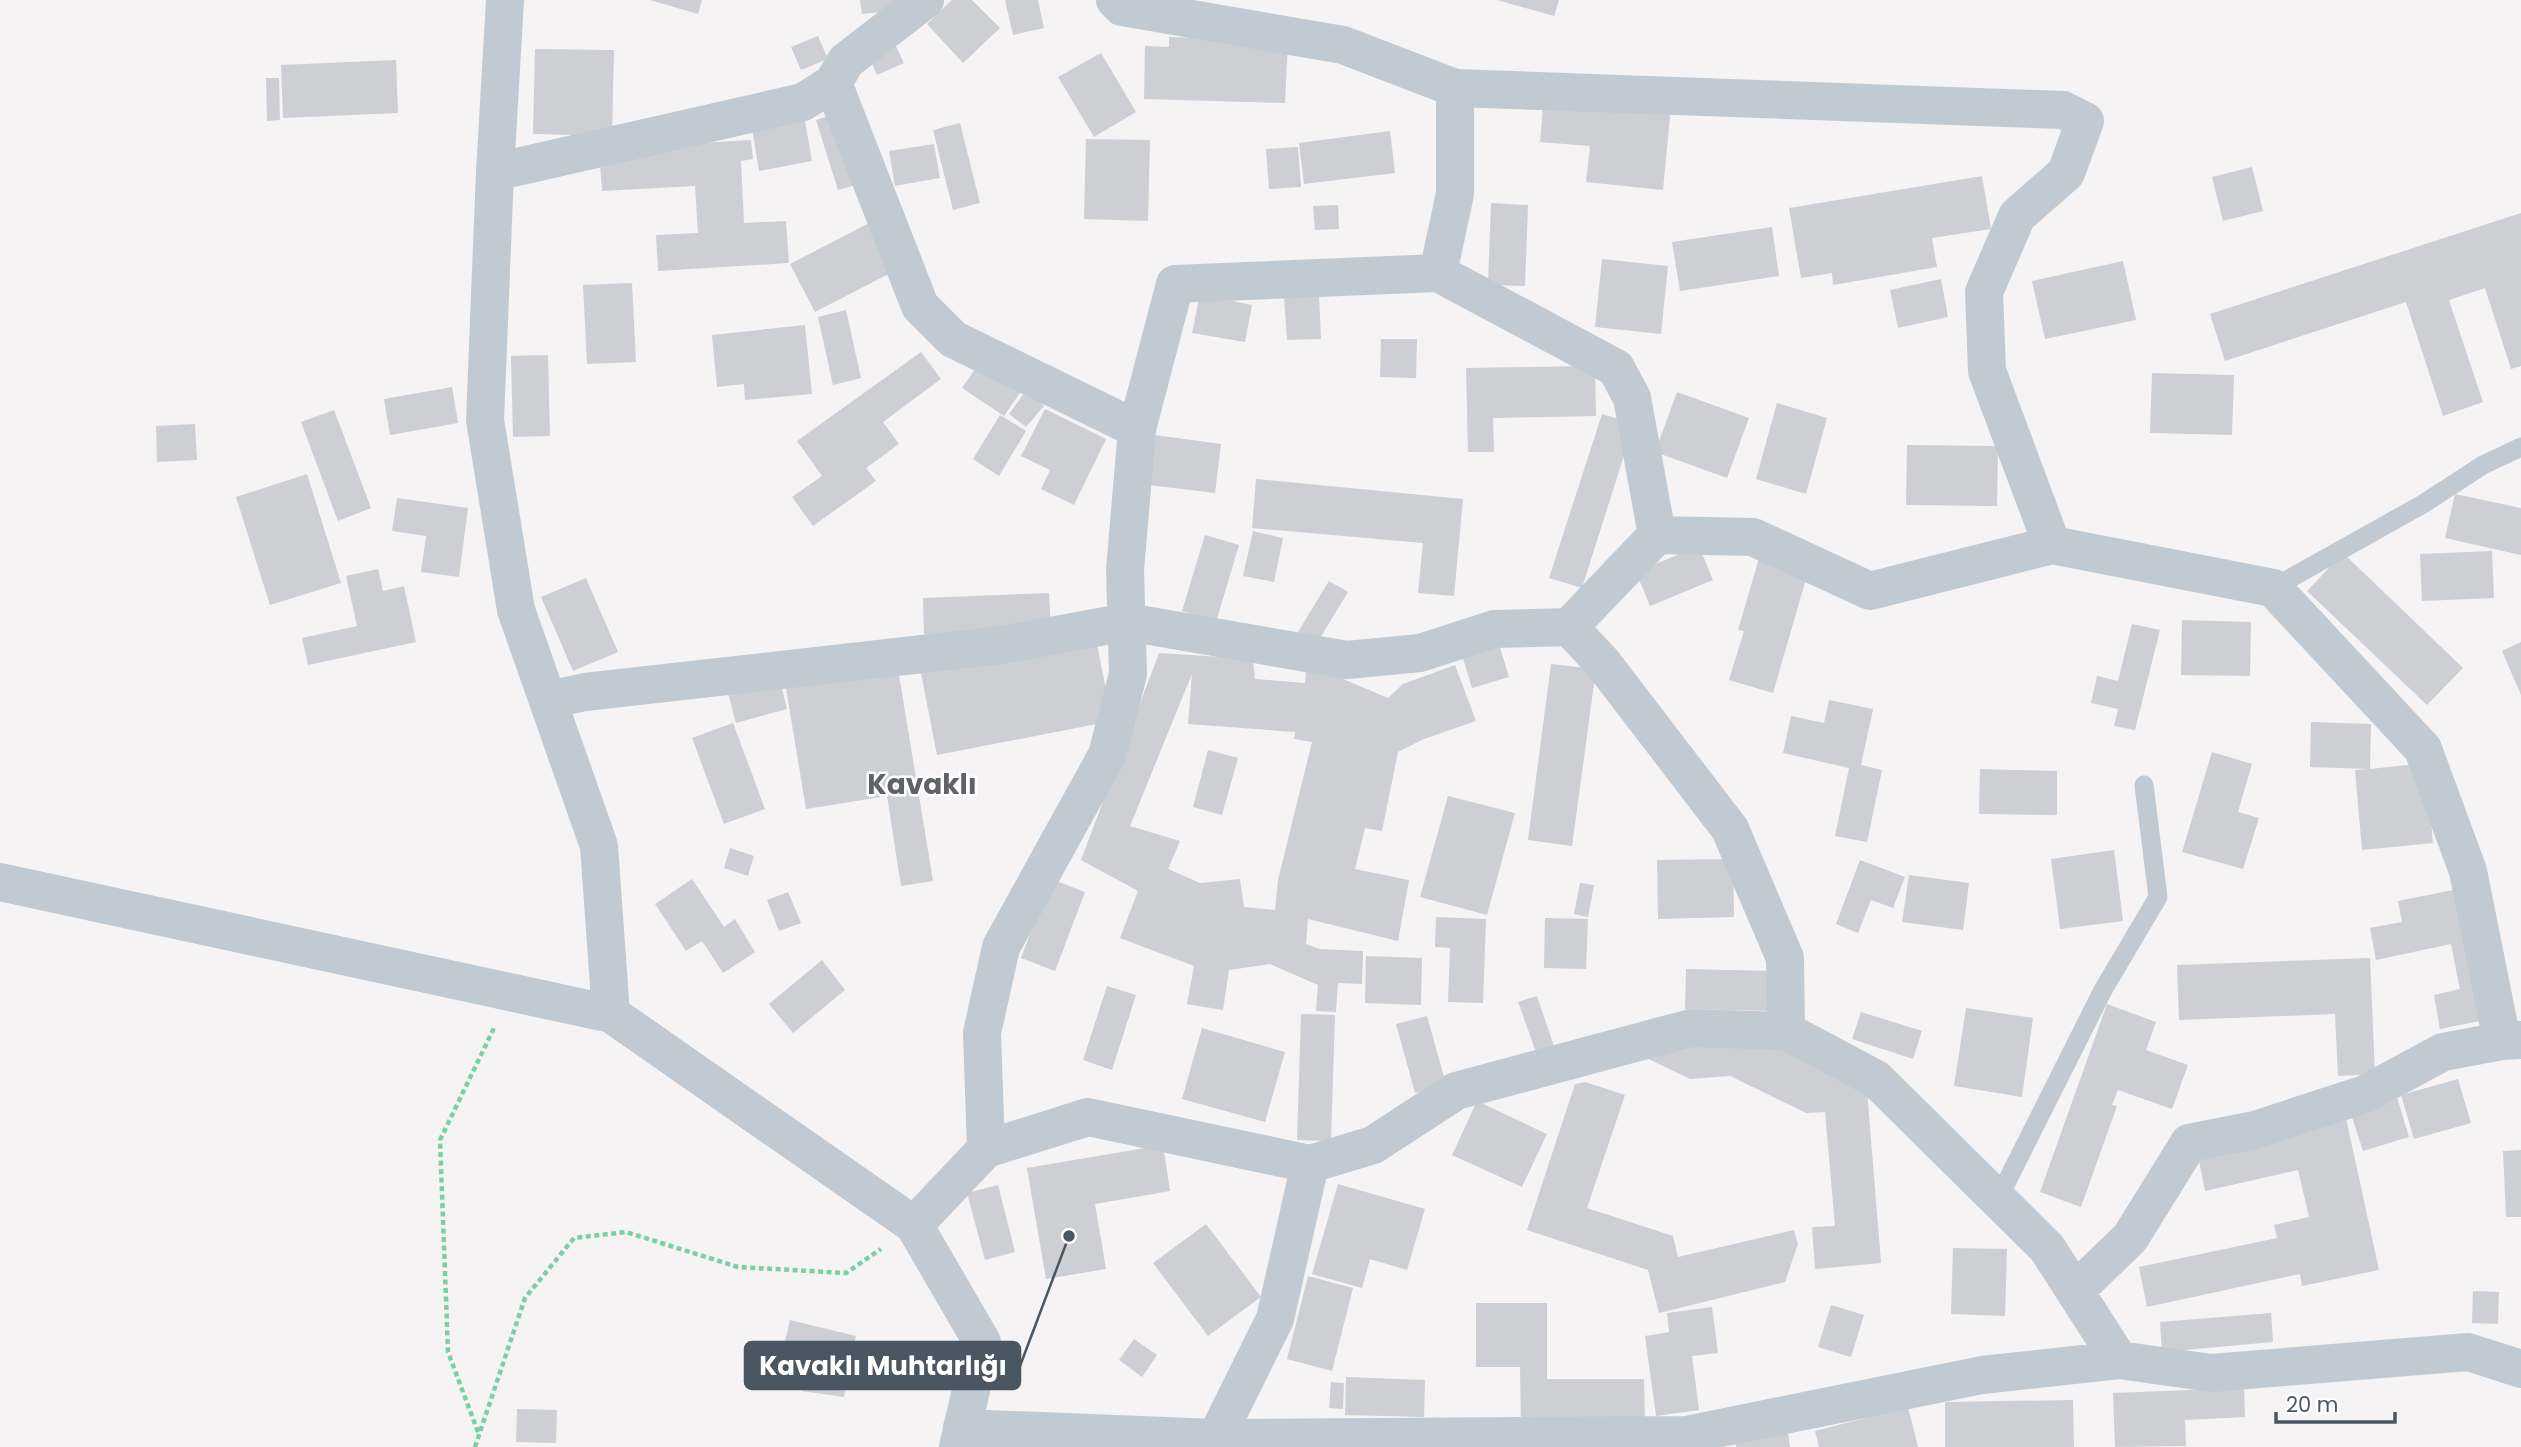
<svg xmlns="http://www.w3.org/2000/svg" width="2521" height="1447" viewBox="0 0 2521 1447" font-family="Poppins,sans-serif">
<rect width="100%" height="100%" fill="#f5f3f3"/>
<path fill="#cdcfd5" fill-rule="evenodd" d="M650,0H702L698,14Z
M860,0H911L913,9L862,14Z
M952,0H972L1000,28L963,63L927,24Z
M1005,0H1038L1044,28L1013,35Z
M1497,0H1559L1554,16Z
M818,36L828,59L801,70L791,47Z
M1169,37L1288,41L1285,103L1144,99L1145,46L1169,47Z
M892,38L904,63L877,75L866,49Z
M535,49L614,50L612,136L533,134Z
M1101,53L1136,112L1094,137L1058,77Z
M396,60L398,113L283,118L281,65Z
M266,78H279L280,120L267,121Z
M1544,94L1671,106L1663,190L1586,182L1590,146L1540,142Z
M837,113L859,184L838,190L816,120Z
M804,115L812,161L759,171L751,123Z
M960,123L980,203L953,210L933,130Z
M1390,131L1395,173L1304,184L1299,143Z
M1086,139L1150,140L1148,221L1084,219Z
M751,140L753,159L741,161L744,223L786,221L789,263L658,271L656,235L698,233L695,186L602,191L599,149Z
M934,144L940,178L895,186L889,151Z
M1298,147L1301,187L1269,189L1266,149Z
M2252,167L2263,211L2223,221L2212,177Z
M1982,176L1991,229L1932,238L1937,267L1833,285L1832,273L1801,278L1789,208Z
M1491,203L1528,205L1525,286L1488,285Z
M1338,205L1339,229L1315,230L1313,206Z
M2521,213V366L2511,369L2485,288L2449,300L2483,402L2443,416L2406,302L2225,361L2210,314Z
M877,219L902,267L815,312L790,264Z
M1772,227L1779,276L1680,291L1672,242Z
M1602,259L1668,266L1661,334L1595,327Z
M2123,261L2136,320L2045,339L2032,281Z
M1941,279L1948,317L1898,328L1890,290Z
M632,283L636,362L587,364L583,285Z
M1200,294L1252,305L1245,342L1192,333Z
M1319,295L1321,339L1287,340L1284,297Z
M846,310L861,378L833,385L818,317Z
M805,325L812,394L745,400L744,384L717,387L712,335Z
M1381,339H1417L1416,378L1380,377Z
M921,352L941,379L883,422L899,444L866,468L876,481L813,526L792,497L822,476L797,441Z
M548,355L550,436L513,437L511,356Z
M982,359L1024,387L1004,416L962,388Z
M1595,366L1596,416L1493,418L1494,452H1468L1466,368Z
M2152,373L2234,375L2232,435L2150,433Z
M452,387L458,423L390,435L384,399Z
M1026,391L1044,406L1026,427L1009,414Z
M1677,392L1749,418L1727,478L1655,452Z
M1777,403L1827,418L1806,494L1756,479Z
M1045,409L1106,439L1074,505L1041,489L1050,470L1021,456Z
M334,410L371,508L338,521L301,422Z
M1602,414L1634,424L1582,588L1549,578Z
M1000,415L1026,431L999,476L973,459Z
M195,424L197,460L157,462L156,426Z
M1155,435L1221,444L1215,493L1149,485Z
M1907,445L1998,446L1997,506L1906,505Z
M307,474L341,583L270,605L236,497Z
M1256,479L1463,499L1454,596L1418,593L1423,543L1252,528Z
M2455,494L2521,508V555L2445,538Z
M397,498L468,508L459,577L421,572L426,536L392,531Z
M1253,531L1283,538L1274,582L1243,576Z
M1205,535L1239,545L1216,622L1182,611Z
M1699,546L1713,580L1650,606L1636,572Z
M2492,551L2494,598L2422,601L2420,554Z
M2343,553L2463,668L2427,705L2307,591Z
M1759,558L1808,572L1773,693L1729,680L1744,631L1738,630Z
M378,569L383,591L404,586L416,642L308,665L302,638L357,626L346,576Z
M586,578L618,652L573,671L541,597Z
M1329,581L1348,592L1317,643L1298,632Z
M1049,593L1051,630L924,634L923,598Z
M2182,620L2251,622L2250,676L2181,675Z
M2132,624L2160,630L2135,730L2114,726L2118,709L2091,703L2097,676L2118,681Z
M1095,634L1112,721L937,755L920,668Z
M1498,641L1509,677L1472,688L1461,652Z
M2521,642V695L2502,651Z
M1159,653L1253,659L1255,679L1305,683L1306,671L1336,676L1388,698L1403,684L1455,665L1476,721L1424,739L1398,752L1382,831L1365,828L1355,869L1409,880L1398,941L1308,919L1306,944L1319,949L1363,951L1362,984L1338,983L1336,1012L1316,1011L1318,985L1270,964L1229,970L1223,1010L1187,1004L1194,966L1120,938L1138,891L1081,860ZM1192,674L1188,724L1295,732L1294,739L1312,742L1278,880L1275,910L1244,907L1240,879L1200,883L1168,869L1180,841L1130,826Z
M1551,664L1596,669L1572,846L1528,840Z
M898,669L933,881L901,886L887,796L806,809L786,688Z
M780,680L787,709L736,723L728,693Z
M1829,700L1873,709L1861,765L1882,770L1867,842L1835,836L1849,768L1783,753L1791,716L1824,723Z
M2311,722L2371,724L2370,769L2426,763L2433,843L2362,850L2355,770L2369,769L2310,767Z
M733,723L765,809L724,824L692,738Z
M1208,750L1238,758L1222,815L1193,807Z
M2212,752L2252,764L2238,812L2259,818L2243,869L2182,852Z
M1980,769L2057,771V815L1979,814Z
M1448,796L1515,813L1487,915L1420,897Z
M730,848L754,856L748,876L724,868Z
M2114,850L2123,921L2060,929L2051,859Z
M1733,859L1734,917L1658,919L1657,860Z
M1860,860L1905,877L1893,908L1871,900L1858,933L1836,924Z
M1909,875L1969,883L1963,930L1902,922Z
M692,879L724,927L735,919L755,952L723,973L702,941L686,951L655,904Z
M1051,879L1085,892L1055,971L1021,958Z
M1580,883L1594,885L1588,917L1574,914Z
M2463,888L2489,1019L2440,1029L2434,995L2460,989L2451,944L2376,960L2370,928L2402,922L2398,901Z
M788,892L801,923L779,931L767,900Z
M1436,917L1486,919L1483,1003L1448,1002L1450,948L1435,947Z
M1545,918L1588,919L1586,969L1544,968Z
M1366,956L1422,958L1421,1005L1365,1003Z
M2370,958L2375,1074L2338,1076L2335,1014L2179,1020L2177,965Z
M822,960L845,990L793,1033L769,1004Z
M1686,969L1775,971L1774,1011L1685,1009Z
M1107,986L1136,995L1112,1070L1083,1060Z
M1537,996L1554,1046L1536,1052L1518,1002Z
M2107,1004L2156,1022L2146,1050L2188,1065L2172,1109L2118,1090L2112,1105L2117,1106L2081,1207L2040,1192Z
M1966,1008L2033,1018L2022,1097L1954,1086Z
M1861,1012L1922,1031L1913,1059L1852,1039Z
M1301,1014L1335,1015L1331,1141L1297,1140Z
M1427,1016L1446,1084L1415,1093L1396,1024Z
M1202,1028L1285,1052L1265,1122L1182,1099Z
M1776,1045L1867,1090L1881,1263L1815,1269L1812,1227L1835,1226L1825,1112L1806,1113L1730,1076L1690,1079L1624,1047Z
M2458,1079L2471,1123L2414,1139L2401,1095Z
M1585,1082L1625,1095L1587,1208L1673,1236L1678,1257L1794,1230L1798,1244L1785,1282L1659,1313L1648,1270L1527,1230L1575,1084Z
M2397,1097L2409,1137L2363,1151L2350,1111Z
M1477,1101L1547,1134L1522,1187L1452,1155Z
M2346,1118L2379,1270L2302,1286L2300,1274L2147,1307L2139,1267L2277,1238L2274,1225L2309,1217L2298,1170L2205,1191L2197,1151Z
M1163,1145L1170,1191L1095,1204L1106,1269L1046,1279L1027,1168Z
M2521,1150V1217H2506L2503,1151Z
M1338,1184L1425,1209L1407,1270L1370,1259L1362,1288L1312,1274Z
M998,1185L1015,1252L985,1260L967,1193Z
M1206,1224L1261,1297L1208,1336L1153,1263Z
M1953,1248L2007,1249L2005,1316L1951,1314Z
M1308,1276L1353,1288L1332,1371L1287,1359Z
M2473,1291L2499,1292L2498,1324L2472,1323Z
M1476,1303H1547V1379H1644L1645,1424L1521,1425L1520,1367H1476Z
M1831,1305L1864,1315L1851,1357L1818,1347Z
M1712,1307L1718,1353L1692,1356L1699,1410L1656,1416L1645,1336L1669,1332L1667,1313Z
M2271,1313L2273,1342L2162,1352L2160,1322Z
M790,1320L856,1336L847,1371L782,1354Z
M1134,1339L1157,1355L1142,1377L1119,1360Z
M805,1370L847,1377L844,1397L802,1391Z
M1346,1377L1425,1380L1424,1417L1345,1415Z
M1331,1382L1344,1383L1343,1409L1329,1408Z
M2244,1388L2245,1417L2185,1420L2186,1446L2115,1447L2113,1393Z
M2073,1400L2074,1447H1945V1402Z
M1908,1407L1918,1447H1819L1815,1431Z
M517,1409L557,1410L556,1443L516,1442Z
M1787,1425L1790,1447H1736L1734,1433Z"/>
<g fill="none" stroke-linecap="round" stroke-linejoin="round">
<path stroke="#7ad0a6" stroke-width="4.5" stroke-dasharray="5 3.5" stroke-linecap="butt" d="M478,1432L448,1352L440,1140L494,1028
M475,1447L525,1298L574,1238L626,1232L738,1267L846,1273L881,1249"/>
<path stroke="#c1cad2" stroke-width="19" d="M2273,588L2423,504L2483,465L2521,447
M1998,1199L2103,990L2158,897L2144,785"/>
<path stroke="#c1cad2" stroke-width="38" d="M1115,0L1122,7L1343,45L1455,88L2063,110L2085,121L2066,173L2017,216L1984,292L1987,371L2052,545
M833,83L920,306L953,339L1137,429
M495,172L803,102L833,83L846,61L925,0
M1438,273L1455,194V88
M1569,627L1602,662L1730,829L1785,958L1786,1031
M548,700L585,692L1002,645L1127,622L1347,660L1420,653L1494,629L1569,627L1657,535L1753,537L1870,591L2052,545L2273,588L2423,749L2468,871L2502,1041
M986,1149L982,1033L1001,947L1107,755L1128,674L1125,570L1137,429L1175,284L1438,273L1616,368L1632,398L1657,535
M914,1225L986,1149L1088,1117L1310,1164L1373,1145L1456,1091L1691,1028L1786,1031L1876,1079L2047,1248L2119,1360
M2075,1291L2130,1238L2189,1143L2255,1130L2365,1094L2443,1052L2502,1041L2521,1040
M962,1428L1216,1438L1686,1435L1982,1375L2119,1360L2211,1373L2468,1352L2521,1369
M1218,1447L1216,1438L1275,1319L1310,1164"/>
<path stroke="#c1cad2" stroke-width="38" d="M505,0L495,172L485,420L516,610L599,846L611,1014
M0,882L611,1014L914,1225L982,1342L958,1447"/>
</g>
<g text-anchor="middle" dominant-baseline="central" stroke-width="5" stroke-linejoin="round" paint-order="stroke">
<g font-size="28" font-weight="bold" fill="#5f6368" stroke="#fff">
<text x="922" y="784">Kavaklı</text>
</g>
</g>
<path fill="none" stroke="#4a5661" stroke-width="2.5" d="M1069 1236L1020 1366"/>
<circle fill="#4a5661" stroke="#fff" stroke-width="2.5" cx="1069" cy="1236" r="7"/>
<rect fill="#4a5661" stroke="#4a5661" stroke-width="2.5" x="745" y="1342" width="275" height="47" rx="7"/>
<g font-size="26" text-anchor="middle" font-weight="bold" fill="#fff">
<text x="883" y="1375">Kavaklı Muhtarlığı</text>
</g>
<path d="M2276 1412v10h119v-10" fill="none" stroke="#4a5661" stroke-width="3.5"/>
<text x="2286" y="1412" font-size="21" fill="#4a5661" stroke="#ffffff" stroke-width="5" paint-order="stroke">20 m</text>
</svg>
